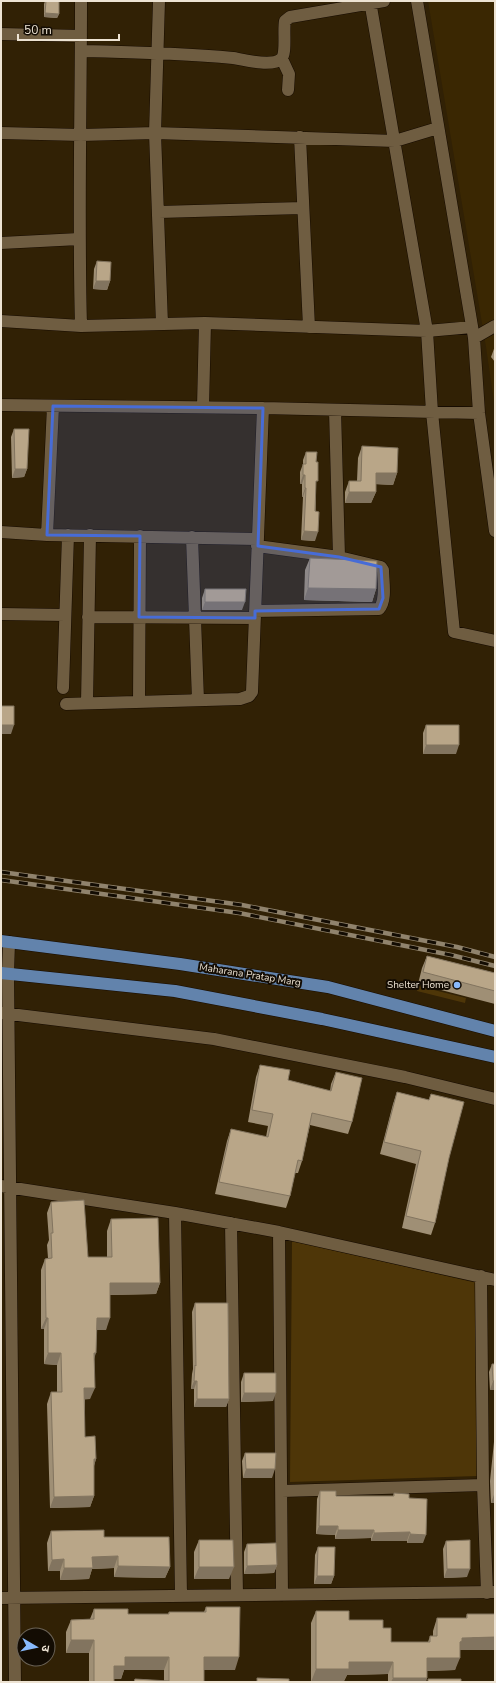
<svg xmlns="http://www.w3.org/2000/svg" width="496" height="1683" viewBox="0 0 496 1683" font-family="'Nunito Sans','Noto Sans Devanagari',sans-serif">
<rect width="100%" height="100%" fill="#312105"/>
<path fill="#3a2702" d="M428,1H495V409L486,347Z"/>
<path fill="#4e3608" d="M418,986L466,998L465,1003L417,991Z
M292,1241L477,1283V1476L290,1482Z"/>
<g fill="none" stroke-linecap="round" stroke-linejoin="round">
<defs>
<path id="minor" d="M159,1L155,133L162,324
M370,1L427,331L432,412L454,632L495,641
M417,1L474,338L479,413L495,531
M1,34L81,36
M81,51C132,52 183,53 233,58C244,60 272,67 281,59C287,54 283,30 285,21L290,17L384,1
M282,59L289,74L288,90
M1,133L81,135L155,133L395,141L438,128
M300,137L309,327
M159,212L303,208
M1,243L79,239
M1,321L81,326L205,323L427,331L472,327
M81,326C78,217 81,109 81,1
M474,338L495,326
M1,405L263,408L479,413
M203,407L205,323
M1,532L47,535L258,539
M47,535L53,406
M192,537L198,700
M257,546L339,557L335,410
M255,611L379,609C387,600 383,581 383,570L381,567L339,557
M1,614L65,615
M88,617L255,618
M63,688L68,535
M139,702L140,536
M87,703L90,535
M66,704L240,699L249,696L252,692L263,408
M9,942L8,973L15,1682
M2,1013L214,1039L405,1077L495,1099
M1,1186L175,1213L279,1232L495,1280
M175,1213L181,1596
M231,1223L237,1595
M279,1232L282,1595
M481,1276L483,1485L487,1593
M282,1491L483,1485
M1,1598L495,1592"/>
<path id="major" d="M1,941L180,964L328,987L495,1031
M1,973L175,991L322,1019L495,1057"/>
</defs>
<use href="#minor" stroke="#160b00" stroke-width="13"/>
<use href="#major" stroke="#160b00" stroke-width="13"/>
<use href="#minor" stroke="#6f5d41" stroke-width="12"/>
<use href="#major" stroke="#6283ac" stroke-width="12"/>
<defs>
<path id="rail" d="M1,872L242,905L457,947L495,957
M1,880L239,913L451,955L495,966"/>
</defs>
<use href="#rail" stroke="#90836d" stroke-width="4.5"/>
<use href="#rail" stroke="#130c03" stroke-width="3" stroke-dasharray="9" stroke-linecap="butt"/>
</g>
<path fill="#9f8f75" d="M45,1L59,14L57,18L44,17V4Z
M97,261L110,281L107,290L93,289L94,269Z
M495,346V362L491,357Z
M14,429L27,469L24,477L12,478L11,437Z
M362,446L397,473L393,485L376,484V492L371,503H345V492L349,481H357L358,458Z
M306,452L316,486L315,541L301,540L303,497H302V484H300V472L303,464V460Z
M310,558L376,589L372,602L304,600L305,570Z
M205,589L242,610H202V598Z
M426,725L456,754H423V733Z
M427,956L495,973V1004L418,984L422,968Z
M260,1065L288,1080L330,1091L331,1084L336,1072L352,1122L348,1134L310,1125L302,1161L298,1173H295L290,1196L286,1208L215,1194L227,1141L231,1129L266,1137L268,1126L248,1122L256,1077Z
M397,1092L429,1100L431,1094L449,1158L435,1223L431,1235L402,1228L416,1164L380,1154L393,1104Z
M51,1202L88,1257H107V1231L111,1219L160,1283L156,1294L110,1295L106,1330H97L90,1399H85V1437L96,1459L94,1466V1496L90,1507L50,1508L47,1404L51,1392H57V1365L44,1364V1329H41V1270L45,1259L48,1258L47,1245L49,1240L47,1213Z
M195,1303L229,1399L226,1407H194V1389H191L192,1374L193,1369L192,1312Z
M492,1364L495,1390H490L489,1372Z
M244,1373L273,1401L241,1402V1382Z
M495,1432V1527L494,1503H491L490,1481Z
M245,1453L272,1478H243L242,1461Z
M320,1491L336,1496H393L394,1493L409,1498L423,1543H407V1541H371V1538L335,1539V1535L316,1534L317,1499Z
M51,1531L104,1537L170,1567L165,1578L114,1577V1568L92,1569L89,1579L60,1580V1571H48L47,1543Z
M199,1540L229,1579H194V1552Z
M446,1541L467,1577L444,1578L443,1549Z
M247,1544L277,1565L274,1573L244,1574V1552Z
M318,1547L334,1576L331,1584H314L315,1555Z
M206,1607L235,1670H204V1682H134L135,1679L164,1681V1670H124L121,1679H114V1682H89V1653H66V1632L71,1620L90,1619L94,1609L128,1614H168L169,1612H204Z
M316,1611L349,1620L383,1628L391,1642H428L430,1636H433V1631L437,1618H466L467,1614H495L460,1650L455,1670L427,1671L426,1682H388V1674L347,1675L344,1681L311,1682V1623Z"/>
<path fill="#82745f" d="M45,13L59,14L57,18L44,17Z
M96,281H110L107,290L93,289Z
M15,469H27L24,477L12,478Z
M376,473H397L393,485L372,484Z
M303,475H305L302,484H300Z
M305,488H306L303,497H302Z
M349,492H376L371,503H345Z
M304,531L318,532L315,541L301,540Z
M308,588L376,589L372,602L304,600Z
M205,602H245L242,610H202Z
M1,725H14L11,734H1Z
M426,745H459L456,754H423Z
M110,1283H160L156,1294L106,1295Z
M46,1318H48L44,1329H41Z
M97,1318H110L106,1330H93Z
M48,1353H61L57,1365L44,1364Z
M94,1353H96L92,1365Z
M194,1381H197L194,1389H191Z
M493,1381H495V1390H490Z
M84,1388H95L90,1399L80,1400Z
M244,1393H276L273,1401L241,1402Z
M197,1399H229L226,1407H194Z
M94,1459H96L92,1471Z
M246,1469H275L272,1478H243Z
M495,1492L494,1503H491Z
M94,1496L90,1507L50,1508L54,1497Z
M319,1526H338L335,1535L316,1534Z
M338,1530H374L371,1538L335,1539Z
M410,1532L407,1541H371L374,1533Z
M410,1534L426,1535L423,1543H407Z
M118,1556L114,1568L92,1569L89,1579L60,1580L64,1568L92,1557Z
M64,1559L60,1571H48L52,1560Z
M277,1565L274,1573L244,1574L247,1566Z
M118,1566L170,1567L165,1578L114,1577Z
M199,1567H234L229,1579H194Z
M447,1569H470L467,1577L444,1578Z
M317,1576H334L331,1584H314Z
M495,1637V1650H459L455,1654L462,1638Z
M71,1640H94L89,1653H66Z
M125,1657H169L164,1670H124L121,1679H110L114,1666Z
M204,1657H239L235,1670H199Z
M427,1658H460L455,1670L423,1671Z
M349,1662H393L388,1674L347,1675L344,1681L311,1682L316,1669Z
M393,1678H427L426,1682H391Z"/>
<path fill="#b9a688" stroke="#82745f" d="M46,1H59V14L45,13Z
M97,261L111,262L110,281H96Z
M14,429H29L27,469H15Z
M362,446L398,448L397,473H376V492H349V481H361Z
M306,452H317L316,462H318V481H316L315,511L319,512L318,532L304,531L306,488H305V475H303V464H306Z
M310,558L377,561L376,589L308,588Z
M205,589H246L245,602H205Z
M1,706H14V725H1Z
M426,725H459V745H426Z
M427,956L495,973V991L423,972Z
M260,1065L290,1070L288,1080L331,1091L336,1072L362,1078L352,1122L312,1113L302,1161L298,1160L290,1196L219,1182L231,1129L268,1137L273,1114L252,1110Z
M397,1092L429,1100L431,1094L464,1102L449,1158L435,1223L406,1216L421,1151L384,1142Z
M84,1200L88,1257H112L111,1219L158,1218L160,1283H110V1318H97L96,1353H94L95,1388H84L85,1437L95,1436L96,1459H94V1496L54,1497L51,1392H62L61,1353H48V1318H46L45,1259L52,1258L51,1233H53L51,1202Z
M195,1303H228L229,1399H197V1381H194L195,1365L196,1366Z
M492,1364H495V1381H493Z
M244,1373H276V1393H244Z
M245,1453H276L275,1469H246Z
M495,1462V1492L494,1470Z
M320,1491H336V1496H394V1493L409,1494V1498L427,1499L426,1535L410,1534V1532L374,1533V1530H338V1526H319Z
M104,1530V1537H169L170,1567L118,1566V1556L92,1557L93,1568H64V1559L52,1560L51,1531Z
M199,1540H233L234,1567H199Z
M470,1540V1569H447L446,1541Z
M276,1543L277,1565L247,1566V1544Z
M318,1547H335L334,1576H317Z
M206,1607H240L239,1657H204V1682H134L135,1679L169,1681V1657H125V1666H114V1682H94V1640H71V1620L94,1619V1609H128V1614H169V1612H206Z
M316,1611H349V1620H383V1628H391V1642H430V1636H437V1618H467V1614H495V1637L462,1638V1641L460,1642V1658H427V1678H393V1662H349V1669H316Z
M257,1678L289,1679V1682H257Z
M428,1679H461V1682H428Z"/>
<path fill="#476cd7" fill-opacity="0.2" stroke="#476cd7" stroke-width="3" stroke-linejoin="round" d="M53,406L263,408L258,546L339,557L381,567L383,598L379,609L255,611V618L139,617L140,536L47,535Z"/>
<circle fill="#89bafc" stroke="#130c03" stroke-width="1.5" cx="457" cy="985" r="4"/>
<g text-anchor="middle" dominant-baseline="central" stroke-width="4" stroke-linejoin="round" paint-order="stroke">
<g font-size="10" fill="#ede3d3" stroke="#130c03">
<text transform="translate(250 975) rotate(9)">Maharana Pratap Marg</text>
</g>
<g font-size="10" fill="#ede3d3" stroke="#130c03" text-anchor="end">
<text x="449" y="985">Shelter Home</text>
</g>
</g>
<rect width="496" height="1683" fill="none" stroke="#ede3d3" stroke-width="4"/>
<g transform="translate(36 1647) rotate(99)"><circle r="19" fill="#130c03" stroke="#6a6256"/>
<path d="M0-3L7 15L0 10L-7 15Z" fill="#89bafc"/>
<text y="-6" font-size="11" font-weight="bold" text-anchor="middle" fill="#ede3d3">उ</text>
</g>
<path d="M18 34v6h101v-6" fill="none" stroke="#ede3d3" stroke-width="2"/>
<text x="24" y="34" font-size="12" fill="#ede3d3" stroke="#130c03" stroke-width="3" paint-order="stroke">50 m</text>
</svg>
